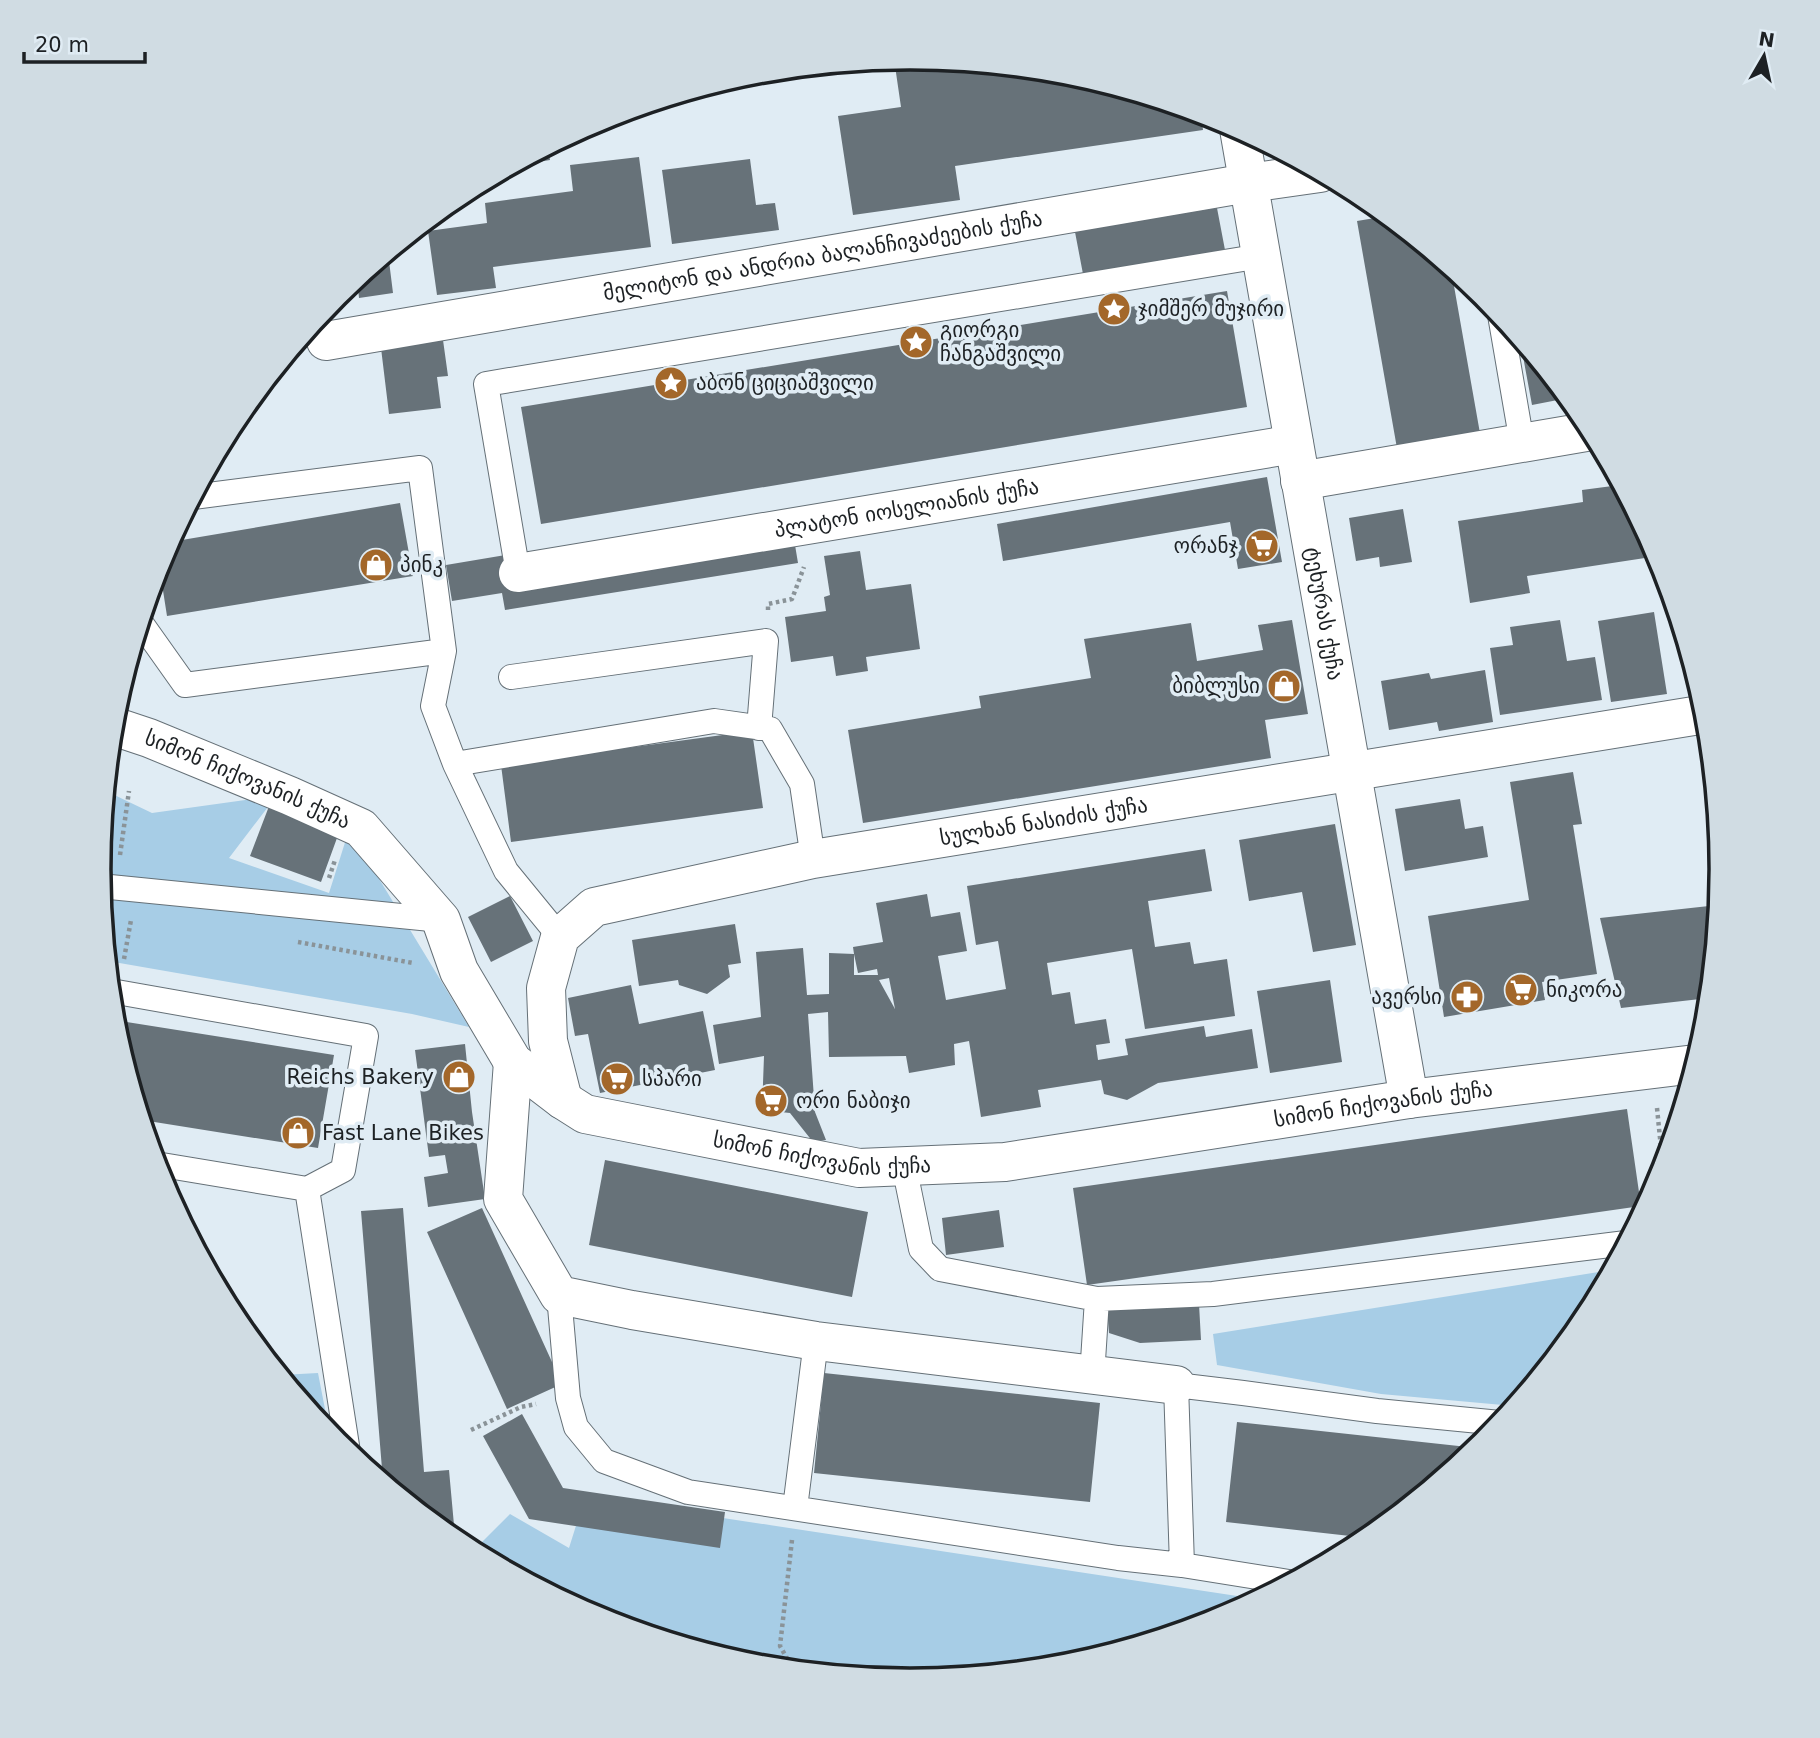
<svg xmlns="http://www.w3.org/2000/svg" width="1820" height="1738" viewBox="0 0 1820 1738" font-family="'DejaVu Sans','Noto Sans Georgian',sans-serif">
<rect width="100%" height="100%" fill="#e0ecf4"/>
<path fill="#a7cde6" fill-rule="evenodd" d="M106,791L152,813L273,796L350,831L469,1027L412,1014L108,961L99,869ZM274,799L348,833L329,893L229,858Z
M1611,1270L1584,1320L1514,1406L1381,1394L1217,1365L1213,1334Z
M318,1373L330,1435L281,1375Z
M585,1497L1257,1599L1220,1619L1068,1665L910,1680L751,1665L599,1618L473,1551L510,1514L569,1548Z"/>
<path fill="#677279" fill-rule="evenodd" d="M910,58L1069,73L1201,114L1203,130L955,166L960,200L853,215L838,116L901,107L894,59Z
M784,70V72L733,81L732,79L752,73Z
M548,147L550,160L514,166V165Z
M639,157L651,247L493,267L496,288L437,295L428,231L487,223L485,203L573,191L570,165Z
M750,159L756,205L775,203L779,230L672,244L662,170Z
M1217,208L1225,250L1083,274L1075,232Z
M1387,216L1451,269L1481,439L1398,454L1357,221Z
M407,237L409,249L389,252Z
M388,253L393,293L359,298L357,279Z
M1227,291L1247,407L541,524L521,407Z
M303,336V347L293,348L300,340Z
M443,340L448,376L437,377L441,408L389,414L381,348Z
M1520,340L1539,363L1568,398L1532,405Z
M1267,477L1282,562L1238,569L1230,522L1003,561L997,524Z
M1620,485L1658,556L1527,576L1530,593L1470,603L1458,521L1583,502L1582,490Z
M400,503L413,576L167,616L159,565L170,542Z
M1403,509L1412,562L1380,567L1379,557L1356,561L1349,518Z
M793,533L798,563L505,610L502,593L452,601L446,565L512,554Z
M860,551L866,590L911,584L920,649L866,657L868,671L836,676L833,656L791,662L785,617L826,611L824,597L830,595L824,556Z
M1654,612L1667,694L1611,702L1598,621Z
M1292,620L1308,714L1265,720L1271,758L863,823L848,730L981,708L979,696L1091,678L1084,639L1191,623L1197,661L1263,650L1258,625Z
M1560,620L1567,661L1595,657L1602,700L1500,715L1490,648L1513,645L1510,627Z
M1485,670L1493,722L1439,731L1437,722L1389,730L1381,681L1429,673L1431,679Z
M752,731L763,808L511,842L501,765Z
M1573,772L1582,824L1573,825L1597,974L1542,982L1545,1000L1444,1017L1428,916L1529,900L1510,782Z
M1460,799L1465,829L1483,826L1488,857L1405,871L1395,809Z
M271,801L341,827L321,882L250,856Z
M1335,824L1356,945L1313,952L1302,892L1249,901L1239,840Z
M1205,849L1212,891L1148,901L1155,947L1190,942L1194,964L1227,959L1235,1016L1145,1029L1132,949L1047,963L1052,995L1070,992L1075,1024L1106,1019L1110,1043L1096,1045L1098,1060L1128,1055L1125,1039L1204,1026L1206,1037L1252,1029L1258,1068L1158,1083L1127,1100L1104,1094L1101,1080L1038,1090L1041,1107L981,1117L969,1041L954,1044L955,1065L909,1073L906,1056L829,1057L828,1012L808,1014L815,1112L826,1140L813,1142L790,1113L762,1110L764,1056L719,1064L713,1025L761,1017L756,952L803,948L807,995L829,994V953L854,954L853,947L883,942L876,903L927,894L931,917L960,912L967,951L938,956L946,1000L1006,989L998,941L976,945L967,886ZM854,954L858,973L877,969L878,975H854ZM889,978L895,1009L879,980Z
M510,896L533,941L491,962L468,917Z
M1718,905L1709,998L1621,1008L1600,918Z
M735,924L741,963L728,965L730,977L707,994L679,985L678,980L639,986L632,940Z
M1330,980L1342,1062L1270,1073L1257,991Z
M631,985L639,1024L703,1011L715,1070L600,1093L588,1034L575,1036L568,998Z
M114,1020L334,1055L318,1148L142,1120L114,1027Z
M465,1044L472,1112L485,1199L428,1207L424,1177L448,1173L445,1155L429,1157L415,1050Z
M1627,1109L1641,1206L1087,1285L1073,1188Z
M605,1160L868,1212L852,1297L589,1245Z
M403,1208L424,1472L449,1470L455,1536L451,1537L383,1481L361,1211Z
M482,1208L562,1384L507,1409L427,1232Z
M999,1210L1004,1247L946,1255L942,1218Z
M1199,1304L1201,1340L1140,1343L1109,1333L1107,1307Z
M824,1373L1100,1403L1090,1502L814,1473Z
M522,1414L563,1488L725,1512L720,1548L529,1519L483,1436Z
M1237,1422L1477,1448L1368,1538L1226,1522Z"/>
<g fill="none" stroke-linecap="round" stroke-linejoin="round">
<defs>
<path id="service" d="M1500,315L1522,443
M518,573L486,384L1261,256
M141,623L185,685L444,651L420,468L193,497
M444,651L433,706L455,764L714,721L770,729L802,784L813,859
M511,677L766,641L759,728
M455,764L506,871L560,937
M100,886L441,920
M111,991L366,1036L343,1170L307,1189L156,1164
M904,1166L921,1249L940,1269L1097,1299
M307,1189L348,1452
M559,1295L568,1398L576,1427L604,1461L688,1492L1118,1558L1182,1565L1289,1582
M1092,1376L1097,1299L1213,1294L1626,1243
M795,1508L816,1341
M1182,1565L1176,1385L1243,1393L1377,1411L1500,1423"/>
<g id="minor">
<path id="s1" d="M326,341L1248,183"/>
<path d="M1300,481L1592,431"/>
<path id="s2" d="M518,573L1294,444"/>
<path d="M513,1062L503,1199L559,1295L632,1310L816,1341L1176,1385"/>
<path id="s3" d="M563,1100L548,1041L546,988L560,937L594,907L813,859L1706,714"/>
</g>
<g id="tertiary">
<path id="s4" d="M1239,129L1409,1099"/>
<path d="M1248,183L1320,173"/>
<path id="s5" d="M113,726L149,738L290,796L361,828L441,920L459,971L513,1062L563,1100L585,1114L859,1168L1005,1162L1409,1099L1695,1064"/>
</g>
</defs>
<use href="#service" stroke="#657077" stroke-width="26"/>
<use href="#minor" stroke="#657077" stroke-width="40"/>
<use href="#tertiary" stroke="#657077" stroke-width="40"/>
<path stroke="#8a9398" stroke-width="4.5" stroke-dasharray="3.5 3.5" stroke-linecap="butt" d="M768,610V604L792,599L804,567
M120,855L129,791
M329,878L335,860
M298,942L413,963
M124,959L131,920
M1657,1108L1663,1168
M471,1430L521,1407L536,1404
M792,1540L780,1646L793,1669"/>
<use href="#service" stroke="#fff" stroke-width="24"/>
<use href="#minor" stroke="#fff" stroke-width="38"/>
<use href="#tertiary" stroke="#fff" stroke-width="38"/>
</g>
<defs>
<symbol id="sight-disc" viewBox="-11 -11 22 22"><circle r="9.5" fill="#a3672a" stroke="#e0ecf4"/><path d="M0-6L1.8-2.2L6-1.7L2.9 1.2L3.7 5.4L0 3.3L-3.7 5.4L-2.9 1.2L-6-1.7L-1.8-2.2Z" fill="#fff"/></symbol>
<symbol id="supermarket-disc" viewBox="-11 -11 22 22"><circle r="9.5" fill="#a3672a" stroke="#e0ecf4"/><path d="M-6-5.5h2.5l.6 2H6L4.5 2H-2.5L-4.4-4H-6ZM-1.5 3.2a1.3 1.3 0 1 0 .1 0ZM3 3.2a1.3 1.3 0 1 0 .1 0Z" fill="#fff"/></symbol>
<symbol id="shop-disc" viewBox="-11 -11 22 22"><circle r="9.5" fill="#a3672a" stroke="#e0ecf4"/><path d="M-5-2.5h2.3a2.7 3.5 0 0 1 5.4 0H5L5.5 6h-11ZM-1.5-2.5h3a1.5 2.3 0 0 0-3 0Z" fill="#fff"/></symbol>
<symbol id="pharmacy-disc" viewBox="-11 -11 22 22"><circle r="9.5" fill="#a3672a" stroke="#e0ecf4"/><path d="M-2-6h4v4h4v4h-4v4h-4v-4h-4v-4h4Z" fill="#fff"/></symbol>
</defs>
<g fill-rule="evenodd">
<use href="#sight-disc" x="1095" y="290" width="38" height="38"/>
<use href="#sight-disc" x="897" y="323" width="38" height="38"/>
<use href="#sight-disc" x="652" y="364" width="38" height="38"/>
<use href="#supermarket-disc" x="1243" y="527" width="38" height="38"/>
<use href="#shop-disc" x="357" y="546" width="38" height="38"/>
<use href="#shop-disc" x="1265" y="667" width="38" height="38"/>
<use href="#supermarket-disc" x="1502" y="971" width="38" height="38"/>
<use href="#pharmacy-disc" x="1448" y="978" width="38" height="38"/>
<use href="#shop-disc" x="440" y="1058" width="38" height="38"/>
<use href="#supermarket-disc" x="598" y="1060" width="38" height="38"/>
<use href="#supermarket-disc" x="752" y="1082" width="38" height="38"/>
<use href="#shop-disc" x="279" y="1114" width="38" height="38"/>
</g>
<g text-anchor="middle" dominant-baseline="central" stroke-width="7" stroke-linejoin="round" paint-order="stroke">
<g font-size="21" fill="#1d2124" stroke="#e0ecf4">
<text stroke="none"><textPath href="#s1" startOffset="504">მელიტონ და ანდრია ბალანჩივაძეების ქუჩა</textPath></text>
<text stroke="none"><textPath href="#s2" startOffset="394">პლატონ იოსელიანის ქუჩა</textPath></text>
<text stroke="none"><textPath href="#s4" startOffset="492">ტეხურას ქუჩა</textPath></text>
<text stroke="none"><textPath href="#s5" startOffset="145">სიმონ ჩიქოვანის ქუჩა</textPath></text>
<text stroke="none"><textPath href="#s3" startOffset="670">სულხან ნასიძის ქუჩა</textPath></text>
<text stroke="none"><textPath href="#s5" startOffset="1447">სიმონ ჩიქოვანის ქუჩა</textPath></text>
<text stroke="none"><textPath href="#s5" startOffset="880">სიმონ ჩიქოვანის ქუჩა</textPath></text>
</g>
<g font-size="21" fill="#1d2124" stroke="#e0ecf4" text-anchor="start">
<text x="1138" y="309">ჯიმშერ მუჯირი</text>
<text x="940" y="330">გიორგი<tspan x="940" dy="24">ჩანგაშვილი</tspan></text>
<text x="696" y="383">აბონ ციციაშვილი</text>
<text x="1238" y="546" text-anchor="end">ორანჯ</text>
<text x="400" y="565">პინკ</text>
<text x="1260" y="686" text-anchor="end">ბიბლუსი</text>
<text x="1546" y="990">ნიკორა</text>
<text x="1442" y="997" text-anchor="end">ავერსი</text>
<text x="434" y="1077" text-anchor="end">Reichs Bakery</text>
<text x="642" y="1079">სპარი</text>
<text x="796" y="1101">ორი ნაბიჯი</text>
<text x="322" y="1133">Fast Lane Bikes</text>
</g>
</g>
<path d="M0 0H1820V1738H0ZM111 869a799 799 0 1 1 1598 0a799 799 0 1 1-1598 0Z" fill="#d0dce3" fill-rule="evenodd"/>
<path fill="none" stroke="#1d2124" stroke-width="3.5" d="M111 869a799 799 0 1 1 1598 0a799 799 0 1 1-1598 0Z"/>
<g transform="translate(1764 56) rotate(9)" stroke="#e0ecf4" stroke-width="5" paint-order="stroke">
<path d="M0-5L12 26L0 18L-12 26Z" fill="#1d2124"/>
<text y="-10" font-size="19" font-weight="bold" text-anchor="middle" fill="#1d2124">N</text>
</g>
<path d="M24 52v10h121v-10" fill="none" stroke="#1d2124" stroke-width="3.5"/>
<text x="35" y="52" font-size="21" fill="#1d2124" stroke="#e0ecf4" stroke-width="5" paint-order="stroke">20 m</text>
</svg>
